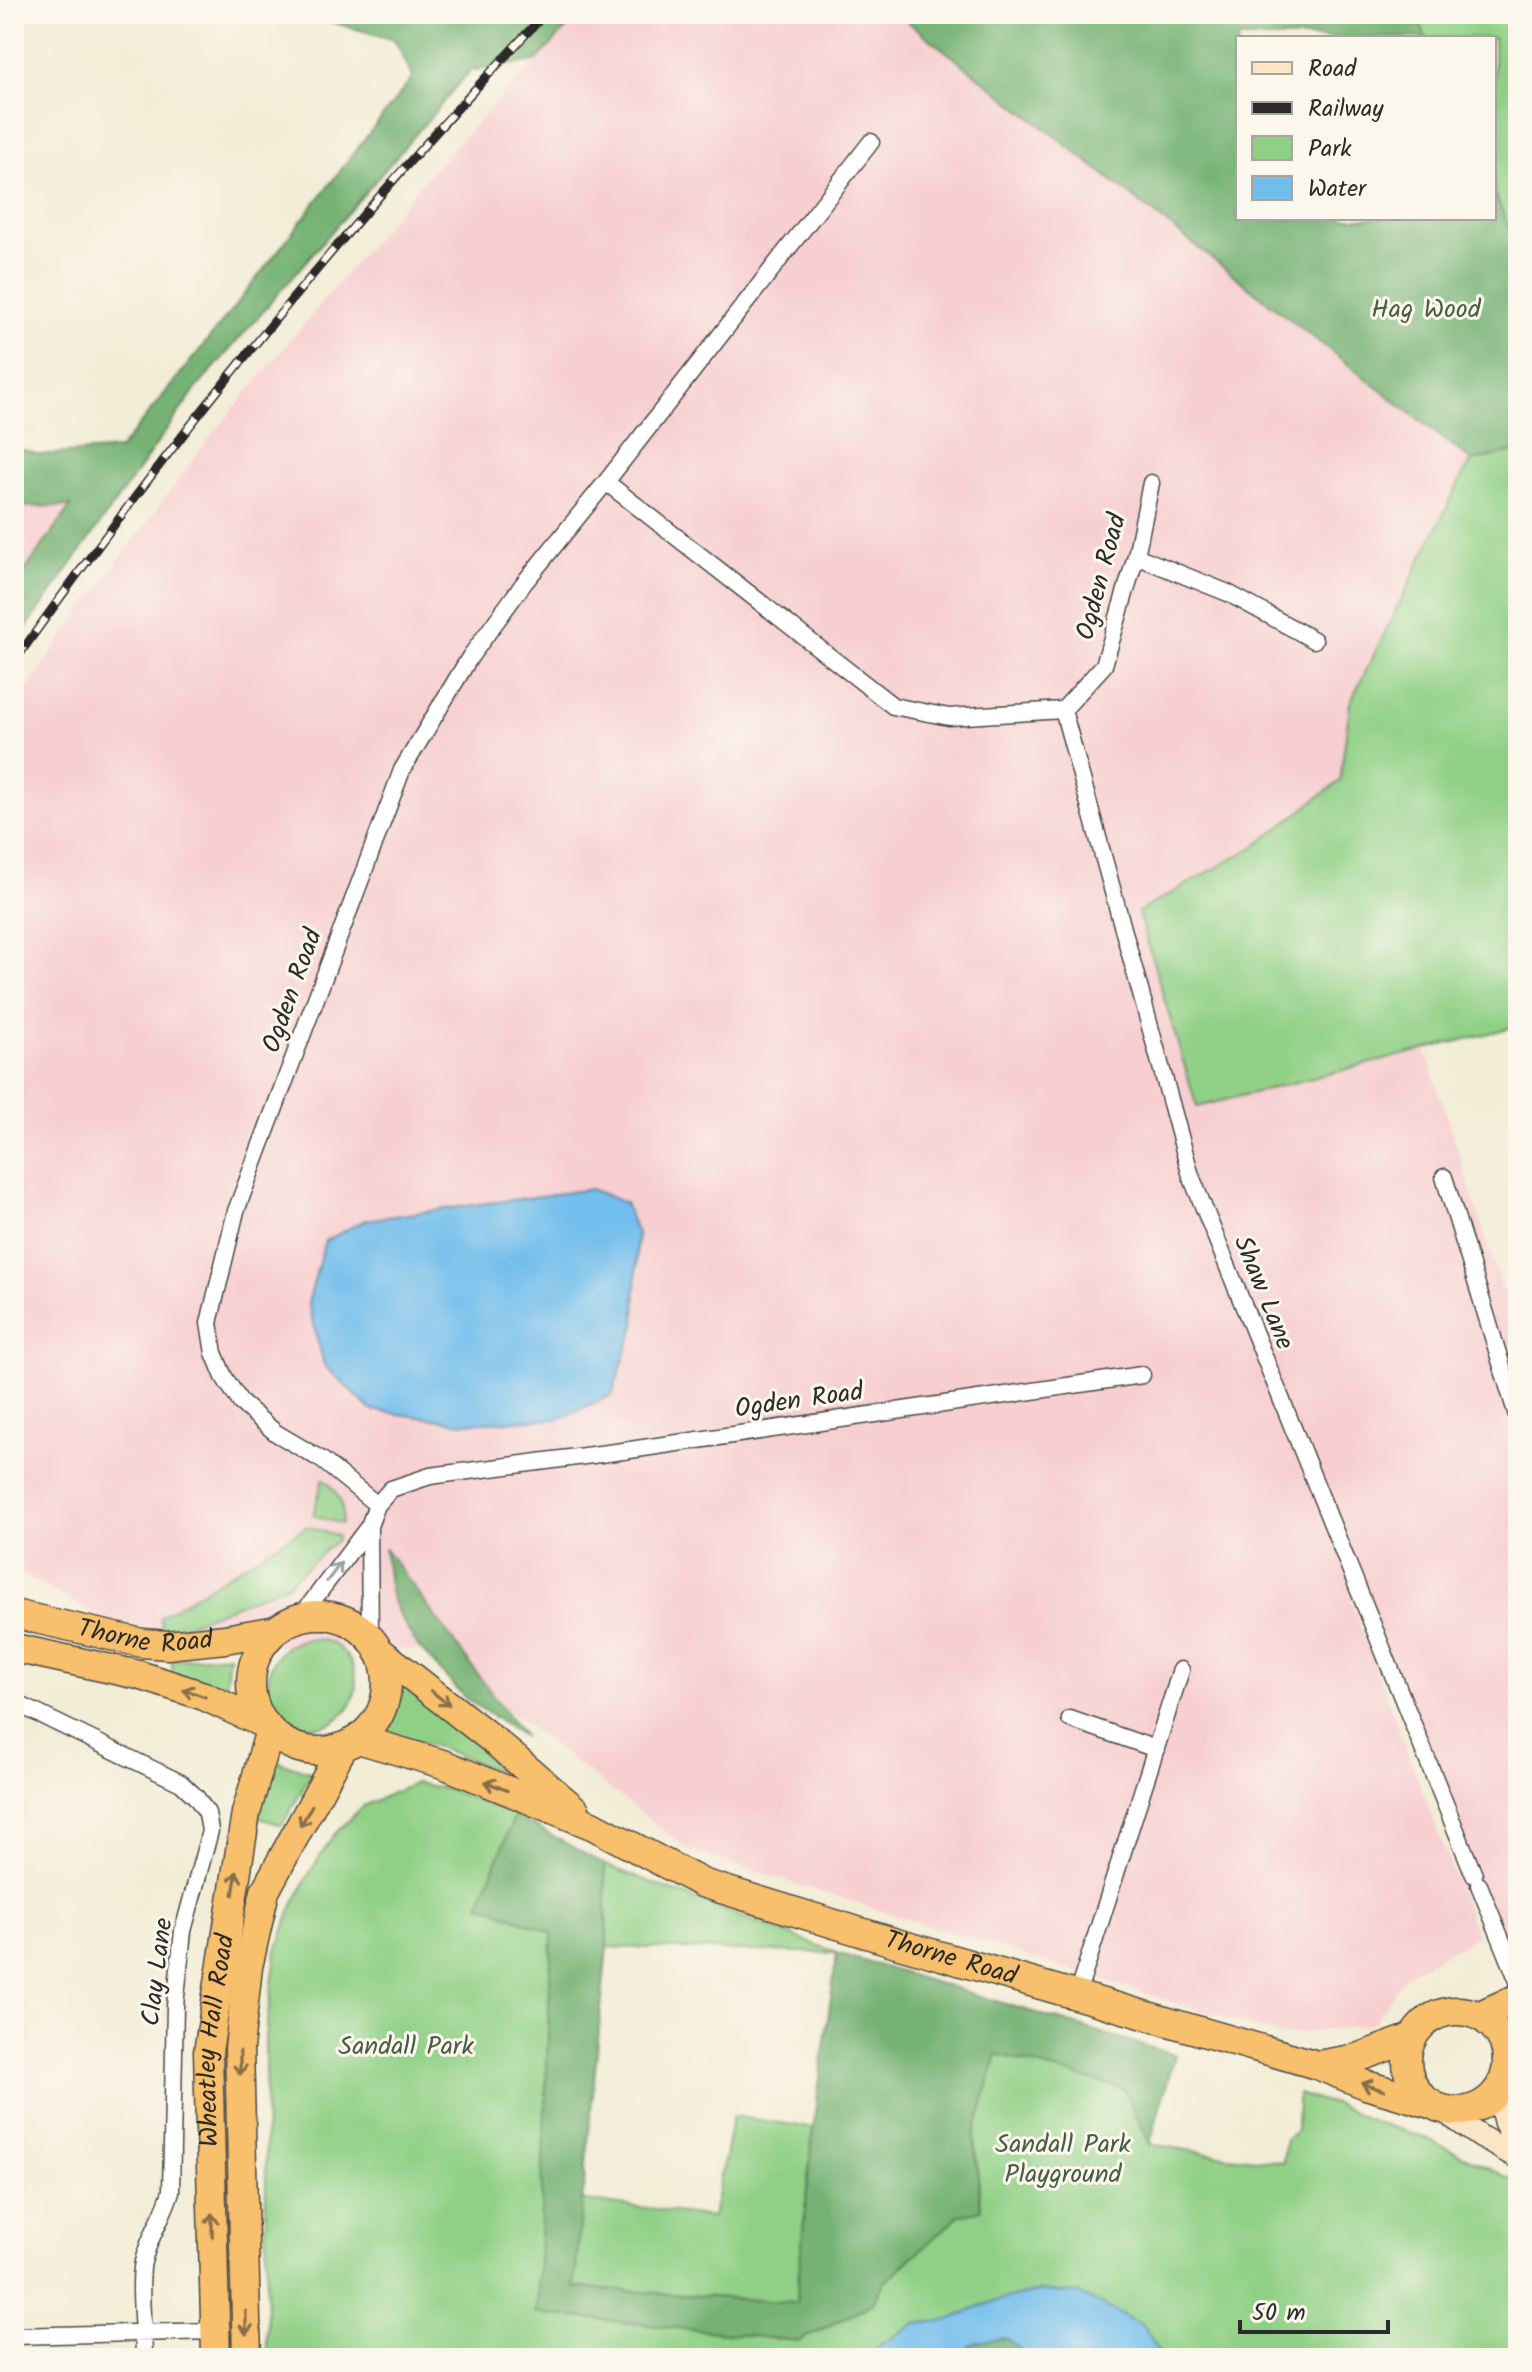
<svg xmlns="http://www.w3.org/2000/svg" width="1532" height="2372" viewBox="0 0 1532 2372" font-family="Kalam,sans-serif">
<rect width="100%" height="100%" fill="#fbf7ec"/>
<filter id="ink" filterUnits="userSpaceOnUse"><feTurbulence type="fractalNoise" baseFrequency=".0125" numOctaves="2"/><feDisplacementMap in="SourceGraphic" scale="16" xChannelSelector="R" yChannelSelector="G"/><feConvolveMatrix kernelMatrix="1 2 1 2 8 2 1 2 1" color-interpolation-filters="sRGB"/></filter>
<filter id="wash" filterUnits="userSpaceOnUse"><feTurbulence type="fractalNoise" baseFrequency=".006" numOctaves="4" result="noise"/><feDisplacementMap in="SourceGraphic" scale="32" xChannelSelector="R" yChannelSelector="G"/><feGaussianBlur stdDeviation="1.8" result="paint"/><feColorMatrix in="noise" values="0 0 0 0 0 0 0 0 0 0 0 0 0 0 0 0 0 1.4 0 .05"/><feComposite in="paint" operator="in"/></filter>
<g filter="url(#wash)">
<rect width="100%" height="100%" fill="#f2edd6"/>
<path fill="#f7cfd1" d="M580,14H898L1472,461L1350,702L1340,781L1255,846L1198,1107L1426,1051L1518,1338V1981L1359,1595L1350,1598L1477,1936L1406,1975L1373,2024L1281,2036L690,1851L431,1651L137,1641L14,1568V708L66,632L207,441L426,177Z
M72,505L14,586V507Z"/>
<path fill="#90d086" stroke="#5e7e58" stroke-width="2" d="M1416,14H1518V248L1494,193V38H1426Z
M1518,451V1026L1197,1107L1138,912L1255,846L1340,781L1350,703L1463,475L1472,461Z
M323,1479C337,1490 346,1505 341,1524L313,1515Z
M307,1526L337,1536V1540L286,1585L164,1634L160,1617Z
M268 1683a44 44 0 1 1 88 0a44 44 0 1 1-88 0Z
M229,1655L225,1689L172,1674V1660Z
M400,1682L467,1730L502,1773L438,1747L385,1734L394,1721Z
M273,1760L312,1773L282,1825L257,1817Z
M416,1783L449,1790L515,1815L480,1904L552,1933L538,2312L798,2341L872,2304L884,2283L958,2216L981,2209L974,2136L997,2053L1124,2089L1150,2144L1218,2155L1283,2162L1286,2139L1297,2131L1298,2094L1334,2104L1372,2121L1426,2138L1518,2182V2358H267L265,2038L276,1954L290,1912L309,1874L333,1836L363,1806Z
M605,1865L837,1953L607,1947Z
M733,2116L813,2128L796,2303L573,2287L580,2200L713,2217Z"/>
<path fill="#74b273" stroke="#506e4f" stroke-width="2" d="M303,14H580L536,61L470,71L195,390L14,645V586L71,506L14,507V447L40,455L120,449L236,305L413,77L395,40Z
M898,14H1416L1426,38H1238V218H1494V193L1518,248V451L1472,461Z
M384,1547L524,1737L465,1698L416,1644L396,1609L390,1591Z
M515,1815L605,1865L607,1947L574,2287L796,2303L813,2128L837,1953L1175,2055L1150,2144L1124,2089L997,2054L974,2136L981,2210L958,2216L884,2283L872,2304L799,2341L537,2313L552,1933L480,1904Z
M1007,2338L1030,2358H956L976,2342Z"/>
<path fill="#72beec" stroke="#4e748c" stroke-width="2" d="M591,1189L625,1203L637,1234L635,1325L612,1395L558,1419L462,1423L371,1410L324,1365L308,1303L325,1241L365,1220Z
M1041,2291L1080,2294L1144,2326L1162,2358H1030L1006,2338L976,2342L956,2358H875L877,2347L915,2324L949,2320L994,2301Z"/>
</g>
<g filter="url(#ink)">
<g fill="none" stroke-linecap="round" stroke-linejoin="round">
<defs>
<path id="street" d="M606,482L893,706L949,717L1063,710L1104,665L1136,556L1151,483
M1136,556L1228,593L1314,640
M1063,710L1191,1176L1474,1875
M1444,1177L1518,1419
M377,1505L391,1489L430,1476L623,1451L1142,1375
M369,1526L370,1639
M299,1619L369,1526L377,1505L322,1460L276,1433L241,1403L224,1377L214,1353L209,1323L236,1211L402,770L470,657L524,583L606,482L871,142
M14,1702L181,1783L196,1797L207,1813L210,1831L183,1931L175,2006L171,2191C164,2216 149,2236 143,2262C138,2284 144,2333 144,2358
M1070,1719L1156,1749
M1479,1885L1518,1981
M1077,1995L1181,1670
M14,2336L215,2331"/>
<path id="secondary" d="M1497,2092L1505,2123L1518,2148
M1439,2108L1481,2137L1518,2158"/>
<g id="highway">
<path id="s1" d="M14,1614L142,1643L167,1645L225,1639L277,1630"/>
<circle cx="319" cy="1683" r="68"/>
<path d="M14,1648L139,1675L204,1696L266,1725"/>
<path d="M378,1650L493,1740L575,1810"/>
<path id="s2" d="M358,1739L443,1764L594,1826L702,1883L893,1942L1317,2065L1366,2085L1431,2104"/>
<circle cx="1457" cy="2061" r="50"/>
<path d="M1480,2015L1518,1998"/>
<path d="M1318,2065L1357,2058L1411,2038"/>
<path id="s3" d="M216,2358L208,2052L246,1813L270,1730"/>
<path d="M247,2358L239,2048L248,1967L265,1891L343,1747"/>
</g>
</defs>
<use href="#street" stroke="#494845" stroke-width="19"/>
<use href="#secondary" stroke="#494845" stroke-width="25"/>
<use href="#highway" stroke="#494845" stroke-width="31"/>
<use href="#street" stroke="#fff" stroke-width="16"/>
<use href="#secondary" stroke="#fce5c4" stroke-width="22"/>
<use href="#highway" stroke="#f8bf6c" stroke-width="28"/>
<defs>
<path id="rail" d="M14,662C176,434 352,217 545,14"/>
</defs>
<use href="#rail" stroke="#2b2b2b" stroke-width="9"/>
<use href="#rail" stroke="#fbf7ec" stroke-width="6" stroke-dasharray="18" stroke-linecap="butt"/>
</g>
<defs><path id="oneway-shaft" d="M-6 0H5M1.5-3L5.5 0L1.5 3" fill="none" stroke-width="1.6" stroke-linecap="round" stroke-linejoin="round" transform="scale(2)"/></defs>
<use stroke="#a0a0a0" href="#oneway-shaft" transform="translate(334 1572) rotate(-53)"/>
<g stroke="#876e48">
<use href="#oneway-shaft" transform="translate(194 1693) rotate(-161)"/>
<use href="#oneway-shaft" transform="translate(440 1698) rotate(38)"/>
<use href="#oneway-shaft" transform="translate(496 1786) rotate(-158)"/>
<use href="#oneway-shaft" transform="translate(306 1816) rotate(119)"/>
<use href="#oneway-shaft" transform="translate(235 1883) rotate(-81)"/>
<use href="#oneway-shaft" transform="translate(240 2063) rotate(89)"/>
<use href="#oneway-shaft" transform="translate(1373 2087) rotate(-162)"/>
<use href="#oneway-shaft" transform="translate(212 2225) rotate(-91)"/>
<use href="#oneway-shaft" transform="translate(246 2323) rotate(89)"/>
</g>
</g>
<g text-anchor="middle" dominant-baseline="central" stroke-width="6" stroke-linejoin="round" paint-order="stroke">
<g font-size="26" fill="#495d46" stroke="#fbf7ec">
<text x="1426" y="310">Hag Wood</text>
<text x="406" y="2047">Sandall Park</text>
<text x="1063" y="2145">Sandall Park<tspan x="1063" dy="30">Playground</tspan></text>
</g>
<g font-size="26" fill="#2b2b2b" stroke="#fbf7ec">
<text transform="translate(1102 577) rotate(-75)">Ogden Road</text>
<text transform="translate(293 991) rotate(-70)">Ogden Road</text>
<text transform="translate(1263 1293) rotate(68)">Shaw Lane</text>
<text transform="translate(799 1401) rotate(-8)">Ogden Road</text>
<text stroke="none"><textPath href="#s1" startOffset="134">Thorne Road</textPath></text>
<text stroke="none"><textPath href="#s2" startOffset="634">Thorne Road</textPath></text>
<text transform="translate(158 1972) rotate(-83)">Clay Lane</text>
<text stroke="none"><textPath href="#s3" startOffset="318">Wheatley Hall Road</textPath></text>
</g>
</g>
<rect width="1532" height="2372" fill="none" stroke="#fbf7ec" stroke-width="48"/>
<rect x="1236" y="36" width="260" height="184" fill="#fbf7ec" stroke="#a8a59f" stroke-width="2"/>
<rect x="1252" y="62" width="40" height="12" fill="#fce5c4" stroke="#a8a59f" stroke-width="2"/>
<text x="1308" y="76" font-size="24" fill="#2b2b2b">Road</text>
<rect x="1252" y="102" width="40" height="12" fill="#2b2b2b" stroke="#a8a59f" stroke-width="2"/>
<text x="1308" y="116" font-size="24" fill="#2b2b2b">Railway</text>
<rect x="1252" y="136" width="40" height="24" fill="#90d086" stroke="#a8a59f" stroke-width="2"/>
<text x="1308" y="156" font-size="24" fill="#2b2b2b">Park</text>
<rect x="1252" y="176" width="40" height="24" fill="#72beec" stroke="#a8a59f" stroke-width="2"/>
<text x="1308" y="196" font-size="24" fill="#2b2b2b">Water</text>
<path d="M1240 2320v12h148v-12" fill="none" stroke="#2b2b2b" stroke-width="4"/>
<text x="1252" y="2320" font-size="24" fill="#2b2b2b" stroke="#fbf7ec" stroke-width="6" paint-order="stroke">50 m</text>
</svg>
